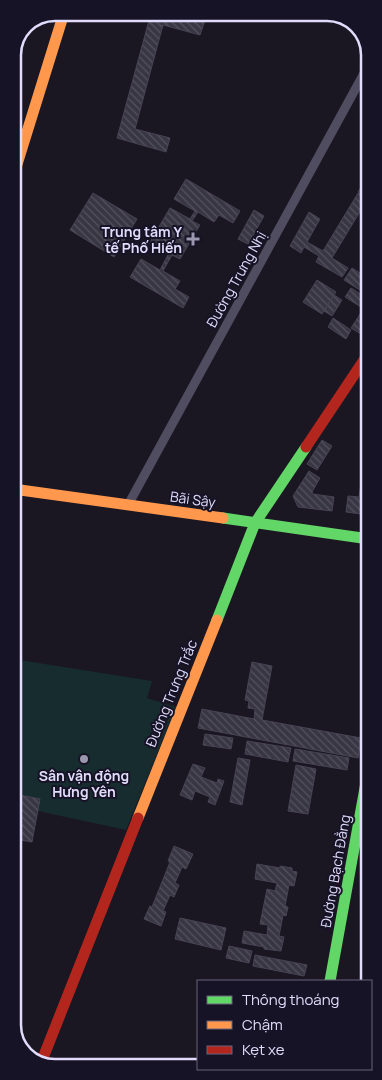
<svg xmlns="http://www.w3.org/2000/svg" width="382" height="1080" viewBox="0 0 382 1080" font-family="Manrope,sans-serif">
<defs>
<pattern id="building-back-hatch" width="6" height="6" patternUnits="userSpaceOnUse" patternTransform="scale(1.25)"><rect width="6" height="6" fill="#393643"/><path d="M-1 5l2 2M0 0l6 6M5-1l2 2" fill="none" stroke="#55525f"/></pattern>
</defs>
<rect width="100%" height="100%" fill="#1a1722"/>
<path fill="#172c2e" d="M13,659L152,681L147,698L176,707L126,830L38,811L32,842L14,839Z"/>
<path fill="url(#building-back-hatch)" stroke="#474354" d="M151,13H180L205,20L200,35L163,25L135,129L170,138L166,152L117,138Z
M186,179L240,211L233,223L219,215L214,222L198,212L192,221L200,225L180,259L172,255L163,271L180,281L175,289L189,297L183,308L130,277L141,259L160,270L169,253L150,242L170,208L190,219L195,211L174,199Z
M363,184L368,187V198L358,192Z
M93,193L137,219L114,257L70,230Z
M358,193L368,199V215L361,210L332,258L348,268L342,277L316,262L319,256L304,247L301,253L290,246L309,212L320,219L307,242L323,251Z
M254,210L264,216L248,244L238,239Z
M352,268L368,278V295L344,280Z
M317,280L336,292L322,314L303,302Z
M351,288L368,299L364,309L345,297Z
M334,295L342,300L332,316L324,311Z
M362,311L368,315V323L361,334L351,328Z
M333,318L351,330L346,339L328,327Z
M322,440L332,446L317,470L307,464Z
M309,471L320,478L312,492L313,494L334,497L332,511L298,507L293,496Z
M361,483L369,484V515L346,512L348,496L359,497Z
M252,662L272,666L262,720L361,738L358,758L198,728L202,709L254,719L255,709L248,708L249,701L245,700Z
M205,734L233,738L231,749L203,745Z
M247,741L291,748L288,762L245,754Z
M295,749L349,758L347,770L293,761Z
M238,758L250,760L242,805L230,802Z
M193,764L205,768L201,777L217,783L218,779L224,781L215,805L208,802L210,797L195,791L192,800L180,795Z
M296,765L316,769L308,814L288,811Z
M14,794L40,799L32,842L14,839Z
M174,846L193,854L186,869L182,867L175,883L179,885L174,897L170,895L163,911L166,912L161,926L144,919L150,906L152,907L170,862L168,861Z
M257,864L280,868V866L292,868V871L297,872L294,886L289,885L285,906L288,907L286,916L283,915L279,936L284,937L281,951L264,949V947L242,943L244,931L267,935L268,925L260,924L267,889L275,891L277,883L255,879Z
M180,918L226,928L221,950L175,939Z
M229,946L252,951L249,963L226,958Z
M255,955L307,965L304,976L253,966Z"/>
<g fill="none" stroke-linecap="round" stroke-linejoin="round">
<path stroke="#504d61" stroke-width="9" d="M128,505L368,66"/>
<path stroke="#63d668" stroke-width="11" d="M223,518L369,539
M217,620L255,523L306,447
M330,981L369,766"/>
<path stroke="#ff974d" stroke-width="11" d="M13,177L64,13
M13,489L223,518
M138,818L217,620"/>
<path stroke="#b3261e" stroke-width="11" d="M306,447L368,354
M41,1063L138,818"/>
</g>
<g fill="#9b97af" stroke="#171326" stroke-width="2">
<path d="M190.5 231.5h5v5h5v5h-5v5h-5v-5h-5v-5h5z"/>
<circle cx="84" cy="759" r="5"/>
</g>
<g text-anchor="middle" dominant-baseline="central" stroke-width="4" stroke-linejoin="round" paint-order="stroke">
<g font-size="14" font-weight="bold" fill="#e1dcfb" stroke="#171326" text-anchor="end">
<text x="182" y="231">Trung tâm Y<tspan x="182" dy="16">tế Phố Hiến</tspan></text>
<text x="84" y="775" text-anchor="middle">Sân vận động<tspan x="84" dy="16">Hưng Yên</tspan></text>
</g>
<g font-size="14" fill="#e1dcfb" stroke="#171326">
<text transform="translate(236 279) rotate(-61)">Đường Trưng Nhị</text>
<text transform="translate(193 499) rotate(8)">Bãi Sậy</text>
<text transform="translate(171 693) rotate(-68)">Đường Trưng Trắc</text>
<text transform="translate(335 871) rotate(-80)">Đường Bạch Đằng</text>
</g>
</g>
<path d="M0 0H382V1080H0ZM55 21H327A34 34 0 0 1 361 55V1025A34 34 0 0 1 327 1059H55A34 34 0 0 1 21 1025V55A34 34 0 0 1 55 21Z" fill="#171326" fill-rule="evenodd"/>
<path fill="none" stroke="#e1dcfb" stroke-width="2.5" d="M55 21H327A34 34 0 0 1 361 55V1025A34 34 0 0 1 327 1059H55A34 34 0 0 1 21 1025V55A34 34 0 0 1 55 21Z"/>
<rect x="197" y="980" width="175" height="90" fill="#171326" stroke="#68637b"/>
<rect x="207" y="996" width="25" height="8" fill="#63d668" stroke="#68637b"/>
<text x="242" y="1005" font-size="15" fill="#e1dcfb">Thông thoáng</text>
<rect x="207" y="1021" width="25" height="8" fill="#ff974d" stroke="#68637b"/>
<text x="242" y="1030" font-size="15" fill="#e1dcfb">Chậm</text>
<rect x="207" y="1046" width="25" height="8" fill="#b3261e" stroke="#68637b"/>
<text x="242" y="1055" font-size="15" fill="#e1dcfb">Kẹt xe</text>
</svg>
